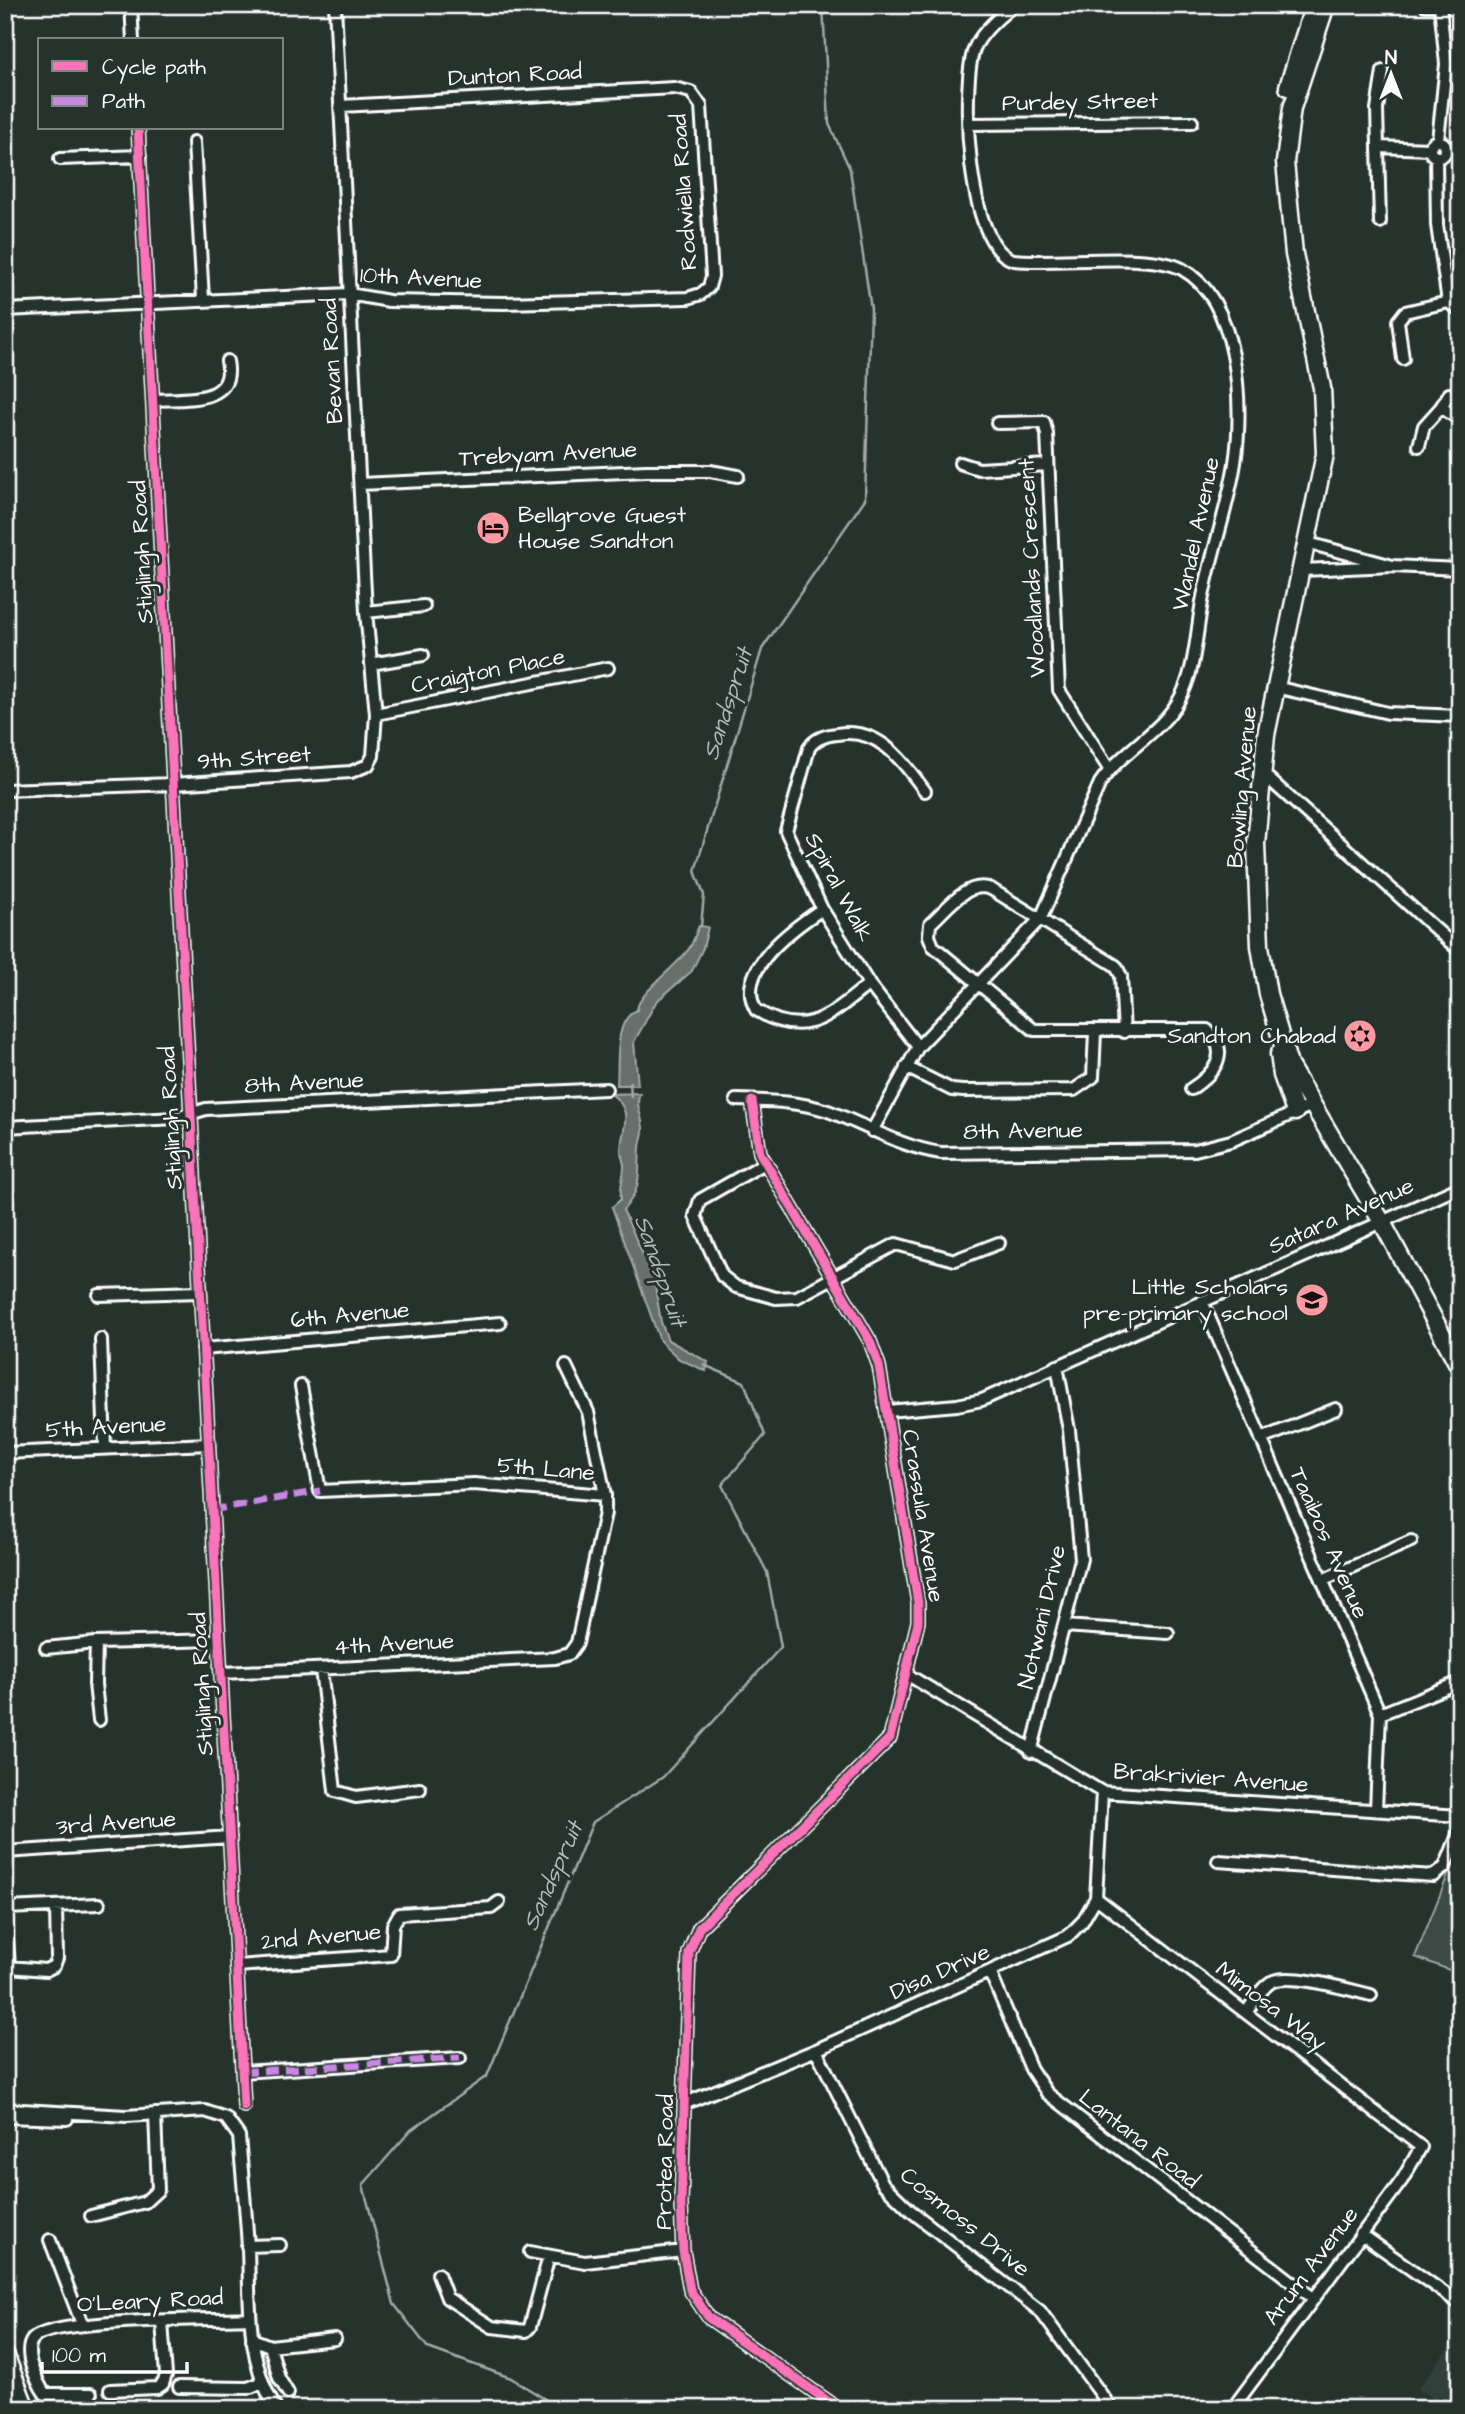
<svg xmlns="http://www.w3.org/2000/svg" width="1465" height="2414" viewBox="0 0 1465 2414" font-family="'Architects Daughter',sans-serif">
<rect width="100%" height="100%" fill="#26332d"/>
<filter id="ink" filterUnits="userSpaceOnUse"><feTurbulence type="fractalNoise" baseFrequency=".0143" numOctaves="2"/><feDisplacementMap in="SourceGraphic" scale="14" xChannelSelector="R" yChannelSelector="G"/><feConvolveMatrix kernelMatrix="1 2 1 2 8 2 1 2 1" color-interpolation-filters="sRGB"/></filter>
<g filter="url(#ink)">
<path fill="#333f3a" d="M1460,2332V2409H1453L1418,2389Z"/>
<path fill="#3e4944" stroke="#9ea4a2" stroke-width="2" d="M1460,1845V1974L1415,1957Z"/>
<path fill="#67706c" stroke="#a4a9a7" stroke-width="2" d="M699,926L708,927L703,948L692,971L656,1002L634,1042L638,1085H617C619,1063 613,1020 637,1010C637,994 680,964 690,947C694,941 696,932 699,926Z
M640,1093C634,1106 644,1118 643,1131C643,1136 640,1142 640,1148C638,1174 643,1188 623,1210L654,1279L661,1322L668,1340L708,1362L706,1371L679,1359L660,1341L612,1207L621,1199C619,1187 624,1177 624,1166C624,1160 620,1155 621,1149C622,1127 635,1112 611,1094Z"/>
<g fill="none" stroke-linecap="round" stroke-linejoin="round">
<path stroke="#a4a9a7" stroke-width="2.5" d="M701,926L704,895L695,871L762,649L865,499L871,309L850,169L829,124L823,5
M630,1082L631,1097
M561,2409L511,2378L428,2348L394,2304L363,2185L411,2130L487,2076L593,1822L663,1777L781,1647L767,1572L722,1485L765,1435L744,1382L704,1365"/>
<defs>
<path id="street" d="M131,5L133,40
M1425,5H1438
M1383,71L1377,109L1378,147L1429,149
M969,124L1192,122
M138,128L244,2106
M1438,140L1446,64L1440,5
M1430 149a8 8 0 1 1 16 0a8 8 0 1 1-16 0Z
M194,142L203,299
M1378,147L1380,222
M1436,157L1437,225L1448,302L1460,310
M60,159L140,156
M5,310L349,294L389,301L504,303L688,298L701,294L709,287L712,276L701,106L691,92L674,88L341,106
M1403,359L1398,321L1405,312L1448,302
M154,400C183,398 236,405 227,361
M1441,407L1449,394
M997,423L1044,422L1047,434L1059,690L1109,769
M1419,446L1424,426L1441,407L1460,420
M960,463L979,469L1048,465
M360,484L646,471H710L738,476
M1308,543L1389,565
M1302,570L1392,566L1460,569
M366,612L424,606
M371,664L423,655
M1275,687L1388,713L1460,716
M376,714L608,668
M1261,772L1460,951
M5,790L173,784L351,772L368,765L373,756L376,714L366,612L335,5
M822,909C795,927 733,970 756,1010C806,1041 830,1015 869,984
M1124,1032L1121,976L1116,966L991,889C967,880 947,909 930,924L929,936L933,946L1034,1030H1207C1233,1054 1212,1075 1191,1089
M918,1047L869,984L822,909L786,831L809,748C815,738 826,735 837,734C880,727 902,761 925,791
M906,1067L952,1090L963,1091L1074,1090L1093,1077L1095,1032
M736,1100C767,1101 798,1101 828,1111C866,1125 900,1147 941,1153L1195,1150L1231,1141L1312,1105
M752,1101L760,1153L870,1341L879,1366L918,1603V1622L890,1738L699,1928L689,1953L681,2204L683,2251L690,2290L709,2318L839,2409
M5,1127L176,1118L206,1109L606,1089
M872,1131L918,1047L1041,918L1100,783C1121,751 1160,734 1179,700C1197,669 1196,626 1204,592C1213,548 1228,507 1235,463C1244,405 1239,301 1182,269C1149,251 1056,265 1014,260C966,249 961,87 974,49C981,32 1000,16 1014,5
M765,1163L700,1200L695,1216L722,1276L736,1287L776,1298L797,1297L896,1244L955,1260L999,1243
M99,1295L200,1292
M1202,1301L1380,1714L1376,1810
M101,1339L105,1448
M203,1349L500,1323
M566,1366L588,1412L605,1495
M887,1411L957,1405L982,1400L1460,1187
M1261,1439L1336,1409
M5,1453L209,1444
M1322,1580L1411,1541
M1064,1626L1168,1633
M96,1643L95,1684L99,1720
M46,1648L96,1643L219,1640
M321,1669L335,1791L356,1797L420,1789
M222,1673L555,1658L569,1654L577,1643L605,1513V1495L474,1484L320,1491L301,1386
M908,1675L1102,1792L1460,1816
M1380,1714L1460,1682
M1031,1752L1081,1559L1069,1430L1057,1366
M5,1852L230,1837
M1218,1861L1433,1876L1445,1867L1460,1830
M1096,1898L1421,2147L1402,2180L1232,2409
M5,1908L9,1967L46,1970L54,1966L57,1958L56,1906
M5,1908L99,1904
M237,1966L391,1955L393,1925L399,1914L491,1908L499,1902
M990,1972L1031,2069L1047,2093L1313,2298
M1246,2013C1253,2003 1260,1989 1271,1982C1290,1972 1350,1990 1371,1995
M816,2050L883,2184L911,2211L1040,2311L1112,2409
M242,2072L460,2058
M686,2103L816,2050L1068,1936L1082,1922L1096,1898L1102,1792
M5,2109L126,2116L205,2111L226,2118L239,2136C242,2173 246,2211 248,2248C250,2304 246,2360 276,2409
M5,2117L67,2119
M91,2216L145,2202L158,2190L155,2114
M1361,2234L1460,2304
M50,2240L82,2324
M247,2246L280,2245
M530,2252L585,2262L683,2251
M438,2274L447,2298L492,2327L526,2331L530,2327L549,2256
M252,2339L270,2346L335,2339
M270,2346L279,2378L288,2393
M179,2387L248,2388L261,2383
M110,2390L157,2388L163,2384L166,2375L162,2322
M91,2394H45C37,2382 22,2352 33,2339C51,2318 214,2320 250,2318"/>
<path id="secondary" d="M1326,5L1292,108L1285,162L1294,254L1322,388L1325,454L1266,735L1256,844L1260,946L1268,994L1289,1065L1382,1222L1460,1368
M1288,87L1314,5
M1279,1054L1282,1075L1295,1112"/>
<path id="primary" d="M5,2357L25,2409"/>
</defs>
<use href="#street" stroke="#fff" stroke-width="16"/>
<use href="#secondary" stroke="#fff" stroke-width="21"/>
<use href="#primary" stroke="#fff" stroke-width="23"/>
<use href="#street" stroke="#26332d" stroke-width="10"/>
<use href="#secondary" stroke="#26332d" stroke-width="16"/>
<use href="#primary" stroke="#26332d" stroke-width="18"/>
<path stroke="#c787e3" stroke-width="7" stroke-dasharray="14 7" stroke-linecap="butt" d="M211,1510L320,1491
M242,2072L460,2058"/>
<defs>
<path id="cycleway" d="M138,128L244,2106
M752,1101L760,1153L870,1341L879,1366L918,1603V1622L890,1738L699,1928L689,1953L681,2204L683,2251L690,2290L709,2318L839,2409"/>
</defs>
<use href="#cycleway" stroke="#26332d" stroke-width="13"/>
<use href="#cycleway" stroke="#fb73b8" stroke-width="9"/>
</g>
</g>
<defs>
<symbol id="hotel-disc" viewBox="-11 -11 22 22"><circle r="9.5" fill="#ff9aa2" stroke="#26332d"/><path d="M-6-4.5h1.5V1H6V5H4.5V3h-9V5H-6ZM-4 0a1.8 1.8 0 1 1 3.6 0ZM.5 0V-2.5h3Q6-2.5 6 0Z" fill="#111"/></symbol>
<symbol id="synagogue-disc" viewBox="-11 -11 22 22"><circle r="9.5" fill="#ff9aa2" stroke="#26332d"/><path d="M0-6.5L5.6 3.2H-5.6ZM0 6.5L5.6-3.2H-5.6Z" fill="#111"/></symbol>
<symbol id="school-disc" viewBox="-11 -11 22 22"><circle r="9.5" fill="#ff9aa2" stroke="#26332d"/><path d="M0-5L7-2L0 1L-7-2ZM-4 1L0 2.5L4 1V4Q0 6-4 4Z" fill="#111"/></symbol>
</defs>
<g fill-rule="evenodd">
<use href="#hotel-disc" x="474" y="509" width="38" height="38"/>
<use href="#synagogue-disc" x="1341" y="1017" width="38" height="38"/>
<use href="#school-disc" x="1293" y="1281" width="38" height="38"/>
</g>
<g text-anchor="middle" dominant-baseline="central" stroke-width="6" stroke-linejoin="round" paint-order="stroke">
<g font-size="23" fill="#fff" stroke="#26332d">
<text transform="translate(515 75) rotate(-3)">Dunton Road</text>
<text transform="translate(1080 102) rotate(-1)">Purdey Street</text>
<text transform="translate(684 192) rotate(-94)">Rodwiella Road</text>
<text transform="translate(421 278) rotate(3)">10th Avenue</text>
<text transform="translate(332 361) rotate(-93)">Bevan Road</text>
<text transform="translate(548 454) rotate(-3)">Trebyam Avenue</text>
<text transform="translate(1196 534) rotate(-78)">Wandel Avenue</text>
<text transform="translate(142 552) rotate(-93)">Stiglingh Road</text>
<text transform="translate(1032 568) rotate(-93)">Woodlands Crescent</text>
<text transform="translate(488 671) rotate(-11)">Craigton Place</text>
<text transform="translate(254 758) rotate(-4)">9th Street</text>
<text transform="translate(1242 787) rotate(-85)">Bowling Avenue</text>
<text transform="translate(839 887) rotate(62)">Spiral Walk</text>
<text transform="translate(304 1083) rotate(-3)">8th Avenue</text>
<text transform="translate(171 1118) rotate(-93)">Stiglingh Road</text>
<text transform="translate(1023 1131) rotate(-1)">8th Avenue</text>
<text transform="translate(1341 1216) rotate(-24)">Satara Avenue</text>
<text transform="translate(350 1315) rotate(-5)">6th Avenue</text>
<text transform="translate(106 1427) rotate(-3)">5th Avenue</text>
<text transform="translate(546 1469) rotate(5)">5th Lane</text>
<text transform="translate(923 1516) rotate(81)">Crassula Avenue</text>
<text transform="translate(1329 1543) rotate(66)">Taaibos Avenue</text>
<text transform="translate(1042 1617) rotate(-77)">Notwani Drive</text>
<text transform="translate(394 1644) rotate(-3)">4th Avenue</text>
<text transform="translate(202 1684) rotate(-93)">Stiglingh Road</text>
<text transform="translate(1211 1778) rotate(4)">Brakrivier Avenue</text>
<text transform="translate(116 1823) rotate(-4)">3rd Avenue</text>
<text transform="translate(321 1937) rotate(-5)">2nd Avenue</text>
<text transform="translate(940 1972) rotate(-24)">Disa Drive</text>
<text transform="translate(1271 2006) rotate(37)">Mimosa Way</text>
<text transform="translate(1139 2139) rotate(38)">Lantana Road</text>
<text transform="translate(665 2162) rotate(-89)">Protea Road</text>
<text transform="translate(965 2222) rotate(39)">Cosmoss Drive</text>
<text transform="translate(1311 2266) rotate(-53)">Arum Avenue</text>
<text transform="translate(150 2301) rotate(-3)">O'Leary Road</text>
</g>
<g font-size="23" fill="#fff" stroke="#26332d" text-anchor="end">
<text x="518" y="515" text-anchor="start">Bellgrove Guest<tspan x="518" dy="26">House Sandton</tspan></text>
<text x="1336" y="1036">Sandton Chabad</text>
<text x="1288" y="1287">Little Scholars<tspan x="1288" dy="26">pre-primary school</tspan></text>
</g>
<g font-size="24" font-style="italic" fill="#b3b8b6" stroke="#26332d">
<text transform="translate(728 704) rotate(-72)">Sandspruit</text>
<text transform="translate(660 1271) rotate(71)">Sandspruit</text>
<text transform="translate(553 1876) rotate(-66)">Sandspruit</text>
</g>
</g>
<rect width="1465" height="2414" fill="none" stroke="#26332d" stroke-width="28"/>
<rect x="14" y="14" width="1437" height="2386" fill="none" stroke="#fff" stroke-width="2.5" filter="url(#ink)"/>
<rect x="38" y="38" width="245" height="91" fill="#26332d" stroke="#7d8581" stroke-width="2"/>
<rect x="52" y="61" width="35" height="10" fill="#fb73b8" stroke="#7d8581" stroke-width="2"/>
<text x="102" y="74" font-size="21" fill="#ffffff">Cycle path</text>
<rect x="52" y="96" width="35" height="10" fill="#c787e3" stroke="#7d8581" stroke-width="2"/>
<text x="102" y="108" font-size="21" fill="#ffffff">Path</text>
<g transform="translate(1391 74)" stroke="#26332d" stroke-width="5" paint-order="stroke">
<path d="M0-5L12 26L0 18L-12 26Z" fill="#ffffff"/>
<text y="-10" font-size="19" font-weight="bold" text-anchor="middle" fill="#ffffff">N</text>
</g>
<path d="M42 2362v10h145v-10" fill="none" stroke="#ffffff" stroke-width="3.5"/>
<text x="52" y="2362" font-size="21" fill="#ffffff" stroke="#26332d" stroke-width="5" paint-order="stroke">100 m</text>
</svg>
